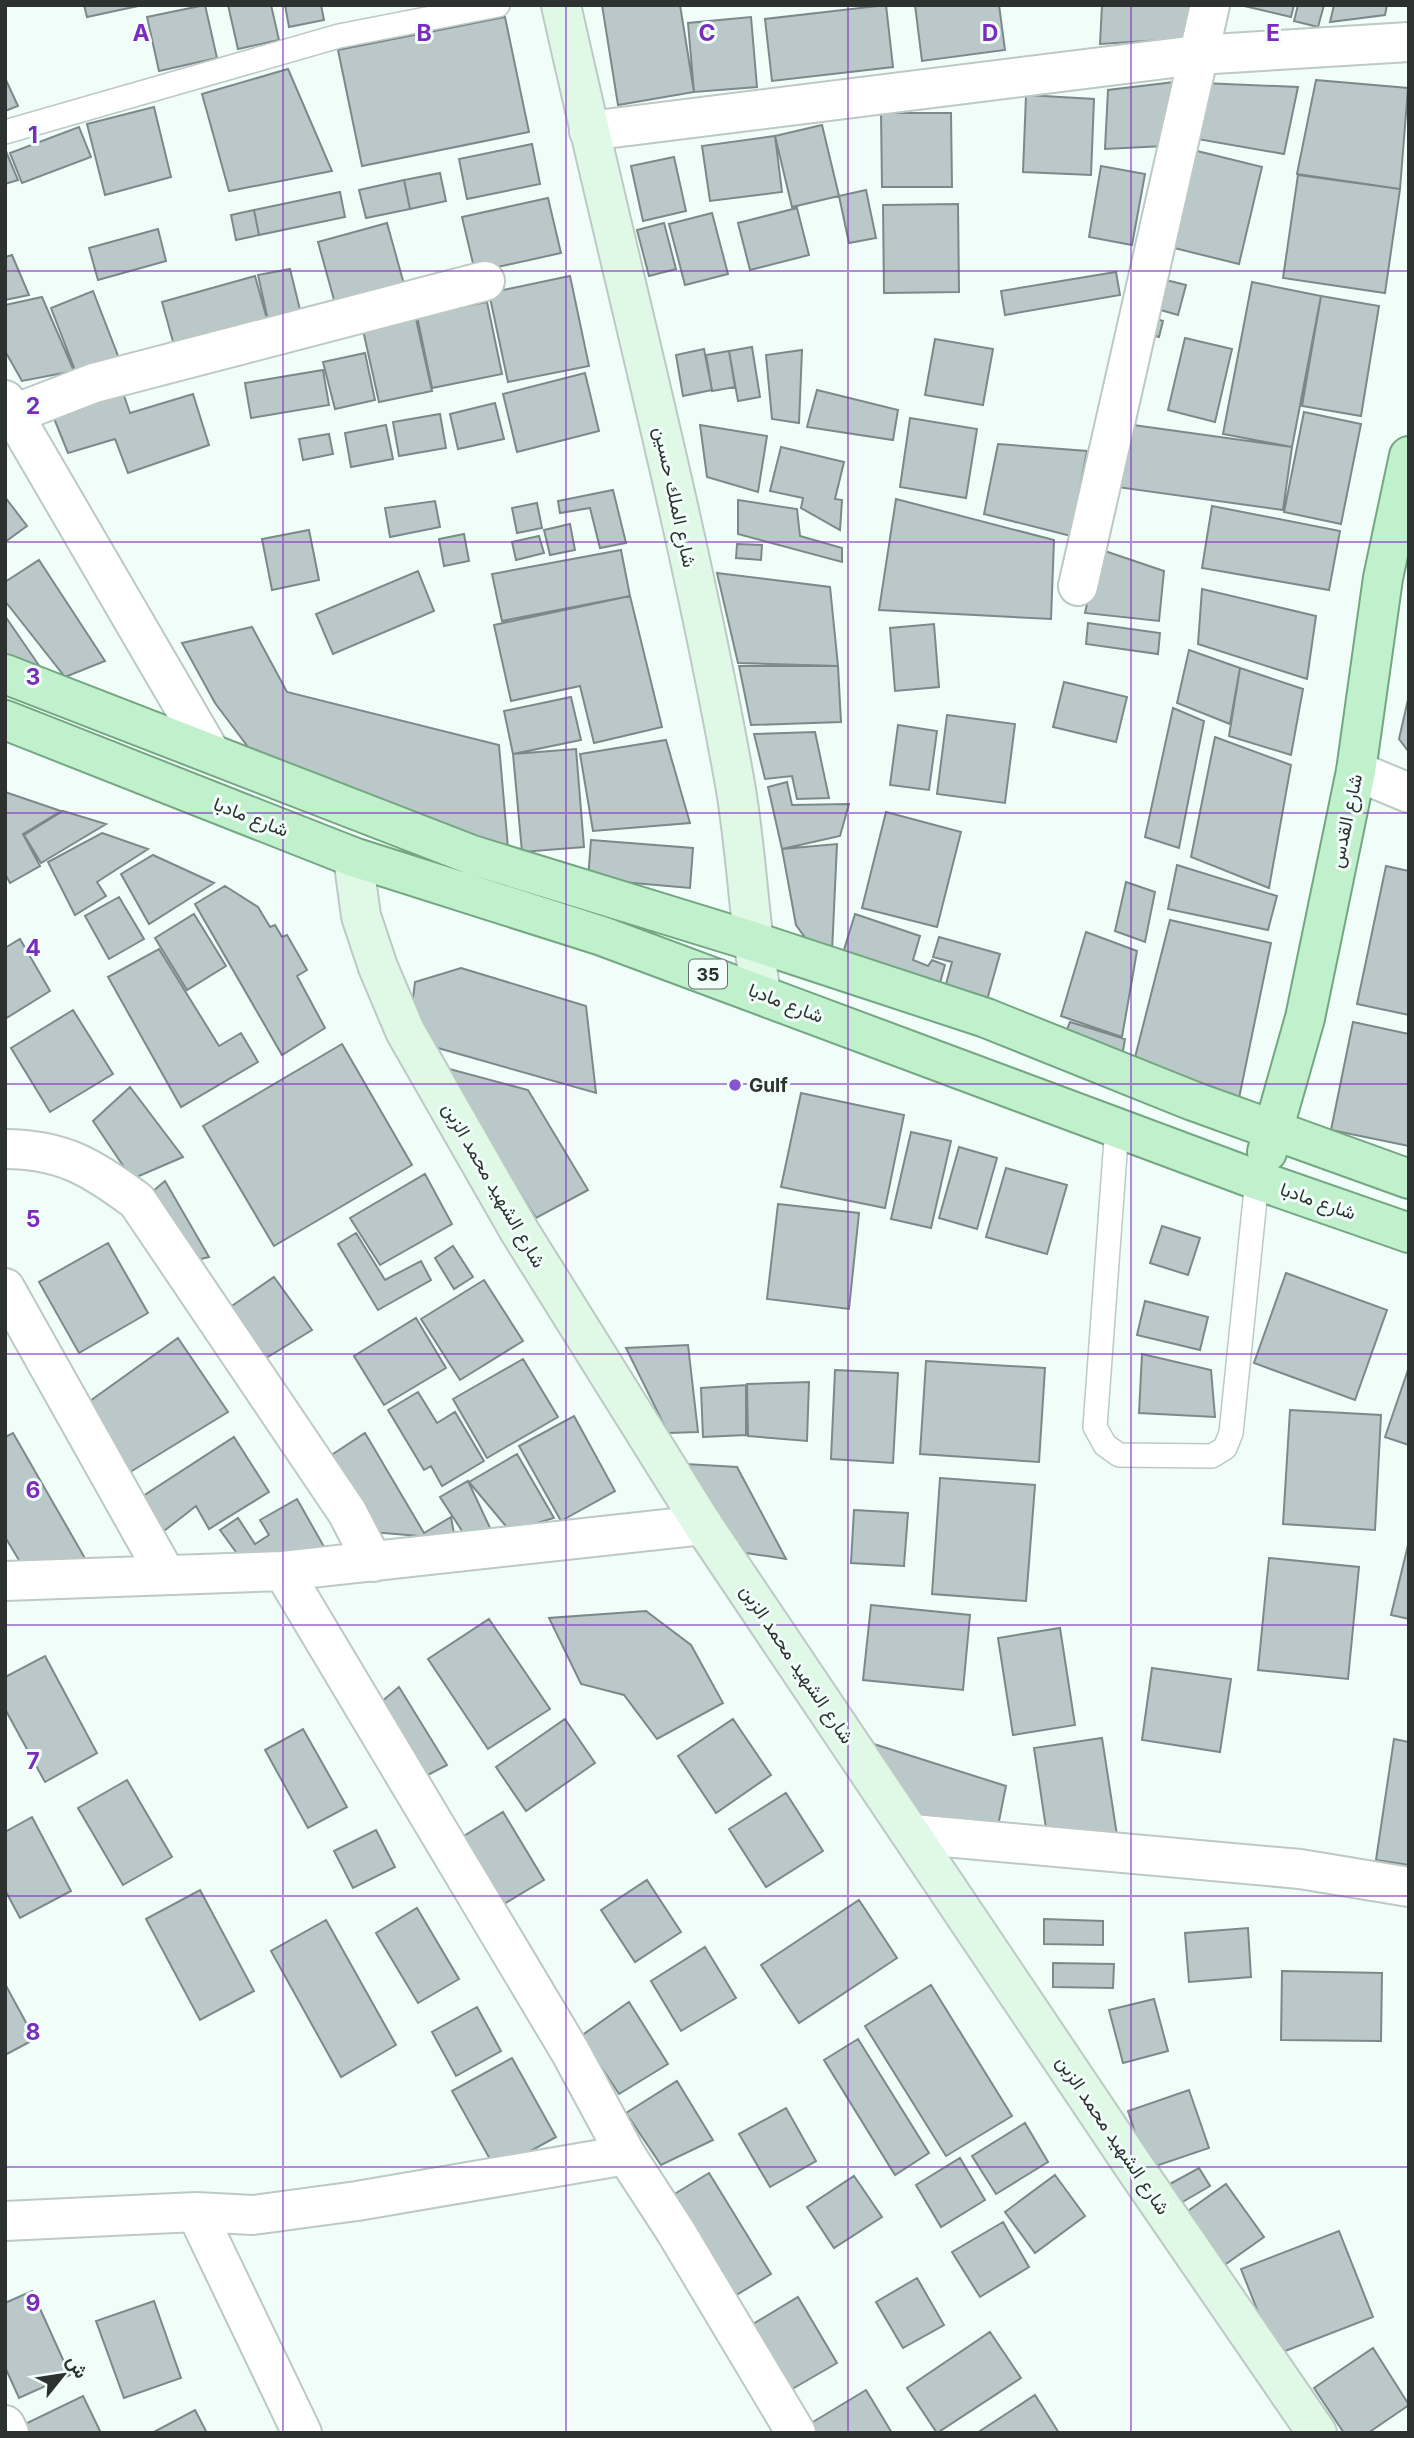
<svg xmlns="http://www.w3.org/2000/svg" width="1414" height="2438" viewBox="0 0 1414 2438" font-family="Inter,Vazirmatn,sans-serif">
<rect width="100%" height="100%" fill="#f0fdf9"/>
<path fill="#bbc8c9" stroke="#7c898a" stroke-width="2" d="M84,5H143L87,17Z
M205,5L217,58L159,71L147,17Z
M228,5H271L279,40L238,49Z
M285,5H321L324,20L289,27Z
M602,5H680L694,92L618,105Z
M886,5L893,67L772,81L765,19Z
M915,5H999L1005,50L922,61Z
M1102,5H1201L1194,38L1100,44Z
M1240,5H1294L1291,17Z
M1298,5H1324L1318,27L1294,21Z
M1334,5H1387L1385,15L1330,22Z
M505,17L529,132L362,166L338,50Z
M751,17L757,87L694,92L688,23Z
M288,69L332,171L229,191L202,94Z
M5,78L18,106L5,111Z
M1316,80L1408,88L1400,189L1297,174Z
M1175,82L1164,146L1105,149L1108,90Z
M1202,83L1298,87L1284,154L1186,137Z
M1026,95L1094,99L1091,175L1023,172Z
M154,107L171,177L105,195L87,124Z
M881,113H951L952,187H882Z
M822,125L839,196L792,207L775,136Z
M79,127L91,157L22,183L10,153Z
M775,136L782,192L710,201L702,146Z
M532,144L540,184L467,199L459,159Z
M1181,147L1262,167L1239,264L1158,244Z
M5,149L18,180L5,184Z
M674,157L686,211L643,221L631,166Z
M1101,166L1145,174L1132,245L1089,237Z
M440,173L446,201L410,209L404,180Z
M1298,175L1400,189L1385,293L1283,278Z
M404,180L410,209L366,218L359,190Z
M866,190L876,238L849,243L839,196Z
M340,192L345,217L259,235L254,210Z
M548,198L561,253L475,272L462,217Z
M958,204L959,292L884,293L883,205Z
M797,208L809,255L750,270L738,223Z
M254,210L259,235L236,240L231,215Z
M712,213L728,274L685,285L669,224Z
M387,223L405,288L336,307L318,242Z
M664,223L676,269L649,276L637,230Z
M158,229L166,261L98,280L89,248Z
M12,255L29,295L5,300V257Z
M290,269L302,318L269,325L258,275Z
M1116,272L1120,295L1005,315L1001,291Z
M255,276L270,330L177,356L162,302Z
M570,276L589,366L508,382L489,293Z
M1158,278L1186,285L1178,315L1150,307Z
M1252,282L1321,296L1292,447L1223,434Z
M93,291L120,361L78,378L51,308Z
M1321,296L1379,306L1361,416L1302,406Z
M42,297L74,371L22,381L5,351V305Z
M487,302L502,374L432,388L417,316Z
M1145,316L1163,321L1159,337L1142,332Z
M416,319L432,391L379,402L363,330Z
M1185,338L1232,349L1215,422L1168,410Z
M935,339L993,349L983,405L925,395Z
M752,347L760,397L738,401L729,351Z
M704,349L712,390L683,396L676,355Z
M802,350L799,423L772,419L766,355Z
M729,351L735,387L712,391L706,355Z
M365,353L375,400L335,409L323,362Z
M323,370L329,405L251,418L245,383Z
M585,373L599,431L517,452L503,394Z
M121,387L130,413L193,394L209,445L128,473L115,439L68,453L51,411Z
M817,390L898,410L893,440L807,427Z
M495,403L504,439L458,449L450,414Z
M1304,412L1361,424L1341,524L1284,512Z
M440,414L446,448L399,456L393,422Z
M910,418L977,429L966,498L900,487Z
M1126,424L1292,447L1283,510L1117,487Z
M386,425L393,459L351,467L345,433Z
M700,425L767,436L758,492L707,477Z
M329,434L333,454L303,460L299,439Z
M998,444L1087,451L1071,536L984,514Z
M781,447L844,462L835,499L842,500L840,530L801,508L803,498L770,491Z
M613,490L626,543L600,548L590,508L560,513L558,501Z
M5,497L27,526L5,542Z
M896,499L1054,540L1051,619L879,610Z
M738,500L797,509L800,536L842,548V562L738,534Z
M435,501L440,527L390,537L385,508Z
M537,503L542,528L517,533L512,508Z
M1212,506L1340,531L1329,590L1202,568Z
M570,524L575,550L550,555L544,530Z
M309,530L319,580L272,590L262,539Z
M464,534L469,561L444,566L439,539Z
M539,536L544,553L516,560L512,542Z
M737,544L762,545L761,560L736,558Z
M1099,549L1164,571L1159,621L1085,613Z
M621,550L630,596L502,621L492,574Z
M39,560L105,661L65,677L5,601V582Z
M418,571L434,611L333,654L316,614Z
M717,573L830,587L838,666L738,663Z
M1202,589L1316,616L1307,679L1198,644Z
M630,596L662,727L594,743L580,686L511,701L494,625Z
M5,616L38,664L48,678L5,658Z
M1088,623L1160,633L1158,654L1086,644Z
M934,624L939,687L895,691L890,628Z
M252,627L287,692L499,745L508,848L257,759L215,703L182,643Z
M1189,650L1240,668L1230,724L1177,703Z
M739,666H838L841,722L751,725Z
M1240,668L1303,689L1291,755L1229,736Z
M1064,682L1127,697L1116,742L1053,727Z
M1409,695V752L1399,739Z
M571,697L581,740L513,754L504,711Z
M1173,708L1204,721L1179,848L1145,837Z
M947,715L1015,724L1005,803L937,794Z
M898,725L937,731L929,790L890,785Z
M815,732L829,798L797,799L792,776L765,779L754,734Z
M1215,737L1291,765L1269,888L1191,857Z
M666,740L690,823L593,831L580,754Z
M576,749L584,847L522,852L513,754Z
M787,782L792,805L849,804L840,836L782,849L768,787Z
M5,792L61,811L23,834L40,866L10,883L5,874Z
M63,811L106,824L41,863L24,835Z
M886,812L961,832L937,927L862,908Z
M102,833L148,849L97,882L106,896L75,915L48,862Z
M591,840L693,848L690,888L588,879Z
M837,844L832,952L812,947L796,925L782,849Z
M153,855L214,883L149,924L121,874Z
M1177,865L1277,896L1268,930L1168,909Z
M1386,866L1409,871V1015L1357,1004Z
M1126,882L1155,892L1145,942L1115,931Z
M225,886L258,907L270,927L275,925L282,937L287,935L307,970L297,976L325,1028L282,1055L195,904Z
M119,897L144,939L109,959L85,916Z
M194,914L226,966L187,990L155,938Z
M855,914L920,936L913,960L928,966L932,960L945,965L936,997L843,953Z
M1170,920L1271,943L1238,1103L1131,1073Z
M1086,932L1137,951L1122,1037L1061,1016Z
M939,937L1000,954L985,1007L943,995L952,962L933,957Z
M20,939L50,991L5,1019V948Z
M159,949L219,1046L241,1033L258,1062L181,1107L108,977Z
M461,968L586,1006L596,1093L431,1046L410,1022L415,982Z
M73,1010L113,1074L50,1112L11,1048Z
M1070,1022L1125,1039L1121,1063L1062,1042Z
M1353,1022L1409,1034V1146L1331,1130Z
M342,1044L412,1165L274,1246L203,1126Z
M442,1067L528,1090L588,1190L536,1218Z
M130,1087L183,1157L132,1179L93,1121Z
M801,1093L904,1115L885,1208L781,1187Z
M911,1132L951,1141L931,1228L891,1219Z
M959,1147L997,1158L977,1229L939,1218Z
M1006,1168L1067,1185L1047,1254L986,1237Z
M425,1174L452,1224L380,1265L350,1218Z
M165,1181L209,1257L188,1262L146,1197Z
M778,1204L859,1213L849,1309L767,1299Z
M1162,1226L1200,1238L1188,1275L1150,1263Z
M356,1233L385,1280L421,1261L431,1280L378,1310L338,1244Z
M108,1243L148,1313L79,1353L39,1282Z
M453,1246L473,1277L454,1289L435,1258Z
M1286,1273L1387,1310L1355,1400L1254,1363Z
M274,1277L312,1330L258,1363L223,1312Z
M484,1280L523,1341L460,1380L421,1319Z
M1145,1301L1208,1317L1200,1350L1137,1335Z
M416,1318L446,1368L384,1405L354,1356Z
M178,1338L228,1412L127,1474L83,1406Z
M688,1345L698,1432L668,1433L626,1348Z
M1142,1354L1211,1370L1215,1417L1139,1413Z
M523,1359L558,1417L487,1458L453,1399Z
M926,1361L1045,1368L1039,1462L920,1454Z
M1409,1367V1445L1385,1437Z
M835,1370L898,1373L893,1463L831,1459Z
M809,1382L807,1441L748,1436L747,1384Z
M746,1385V1435L703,1437L701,1388Z
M418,1392L437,1423L455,1412L484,1461L442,1486L431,1466L424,1470L388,1410Z
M1290,1410L1381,1415L1375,1530L1283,1524Z
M574,1416L615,1491L561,1521L519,1446Z
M13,1433L90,1567L25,1570L5,1537V1437Z
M365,1433L424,1533L451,1517L455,1539L372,1532L330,1456Z
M234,1437L269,1492L209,1529L196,1506L164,1531L137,1500Z
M517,1454L554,1518L510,1531L469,1482Z
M685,1464L737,1467L786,1559L740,1552Z
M940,1478L1035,1485L1026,1601L932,1594Z
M468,1481L491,1530L466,1537L440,1497Z
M297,1499L332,1561L241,1559L220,1530L238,1518L255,1544L269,1535L260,1520Z
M854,1510L908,1513L904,1566L851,1563Z
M1409,1541V1619L1391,1615Z
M1269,1558L1359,1567L1348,1679L1258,1670Z
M871,1605L970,1615L963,1690L863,1680Z
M646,1611L691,1645L723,1703L657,1739L624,1695L581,1684L549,1618Z
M489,1619L550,1709L488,1749L428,1659Z
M1060,1628L1075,1725L1013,1735L998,1638Z
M45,1656L97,1753L45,1782L5,1709V1677Z
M1152,1668L1231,1679L1220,1752L1142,1740Z
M399,1687L447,1765L424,1777L380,1703Z
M565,1719L595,1763L526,1811L496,1767Z
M733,1719L771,1775L716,1813L678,1756Z
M303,1729L347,1807L308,1828L265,1750Z
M1102,1738L1118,1842L1047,1835L1034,1748Z
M858,1739L1006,1786L996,1836L935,1824L883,1788Z
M1394,1739L1409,1742V1865L1376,1860Z
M127,1780L172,1857L123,1885L78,1808Z
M786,1793L823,1851L766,1887L729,1829Z
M503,1812L544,1880L494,1910L454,1842Z
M32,1817L71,1891L20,1918L5,1890V1832Z
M376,1830L395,1867L353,1888L334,1851Z
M647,1880L681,1932L635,1962L601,1910Z
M200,1890L254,1991L200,2020L146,1919Z
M859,1900L897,1958L799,2023L761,1965Z
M417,1908L459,1979L418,2003L376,1933Z
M1044,1919L1103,1921V1945L1044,1944Z
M326,1920L396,2045L341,2077L271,1951Z
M1248,1928L1251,1977L1189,1982L1185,1933Z
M705,1947L736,1998L681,2031L651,1981Z
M1053,1963L1114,1964L1113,1988L1053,1987Z
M1282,1971L1382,1973L1381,2041L1281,2040Z
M5,1984L35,2039L5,2055Z
M931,1985L1012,2116L946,2156L865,2026Z
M1154,1999L1168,2051L1123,2063L1109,2010Z
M629,2002L668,2064L619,2094L581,2036Z
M477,2007L501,2051L456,2076L432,2032Z
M858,2039L929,2153L895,2175L824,2060Z
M512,2058L556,2137L496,2170L452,2091Z
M677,2081L713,2140L661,2165L626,2113Z
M1189,2090L1209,2148L1147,2169L1128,2111Z
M786,2108L816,2161L770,2187L739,2134Z
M1025,2123L1048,2162L996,2194L972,2156Z
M960,2158L985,2200L941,2227L916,2185Z
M1199,2168L1210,2186L1179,2204L1168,2185Z
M709,2173L771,2274L725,2302L663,2201Z
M1055,2175L1085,2216L1035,2253L1005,2212Z
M854,2176L882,2217L834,2248L807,2207Z
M1226,2184L1264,2237L1223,2266L1185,2213Z
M1003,2222L1029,2267L980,2297L952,2252Z
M1339,2231L1373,2317L1275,2355L1241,2269Z
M917,2278L944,2325L903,2348L876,2302Z
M32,2291L70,2375L19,2398L5,2367V2303Z
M798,2297L837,2363L787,2392L748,2327Z
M154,2301L181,2378L124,2398L96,2321Z
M990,2332L1021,2378L937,2433L907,2388Z
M1373,2348L1409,2405L1368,2433H1344L1314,2388Z
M866,2390L892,2433H806L803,2428Z
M1035,2395L1059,2433H977Z
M83,2396L101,2433H26L23,2425Z
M195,2410L207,2433H152Z"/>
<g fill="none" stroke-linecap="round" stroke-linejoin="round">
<defs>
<path id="lane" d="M5,132L339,36L498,5
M1117,1126L1095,1427L1105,1445L1119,1455L1212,1456L1225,1448L1231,1433L1257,1180"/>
<path id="street" d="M589,131L1197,55L1409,42
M5,400L210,752
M14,414L94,383L485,281
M1078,586L1210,5
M1356,771L1409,793
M5,1149C62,1149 93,1168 137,1201L347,1512L373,1562
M5,1288L166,1575
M283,1571L571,2053L626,2155L676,2232L796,2433
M5,1581L283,1571L703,1525
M912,1834L1300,1869L1409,1887
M196,2212L302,2433
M5,2221L196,2212L253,2215L357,2201L626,2155
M5,2425L9,2433"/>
<path id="secondary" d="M561,5C619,265 688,522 735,784C747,853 749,924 761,993
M353,857L361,916L378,967L405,1031L520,1232L703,1525L1137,2171L1317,2433"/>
<path id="primary" d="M5,674L472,855L752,941L986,1018L1193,1101L1409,1179
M5,720L353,857L602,936L1257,1180L1409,1233
M1267,1152L1305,1018L1356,771L1383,578L1409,456"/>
</defs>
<use href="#lane" stroke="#bcc9c5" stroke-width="26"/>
<use href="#street" stroke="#bcc9c5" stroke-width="42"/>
<use href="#secondary" stroke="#bcc9c5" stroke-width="42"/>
<use href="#primary" stroke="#73a781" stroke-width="42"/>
<use href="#lane" stroke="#fff" stroke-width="23"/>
<use href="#street" stroke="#fff" stroke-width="38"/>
<use href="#secondary" stroke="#e0f8e6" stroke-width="38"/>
<use href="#primary" stroke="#c1f0cd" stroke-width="38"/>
</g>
<path fill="none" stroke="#7b2cbf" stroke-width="2" stroke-opacity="0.55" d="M283,5V2433M566,5V2433M848,5V2433M1131,5V2433M5,271H1409M5,542H1409M5,813H1409M5,1084H1409M5,1354H1409M5,1625H1409M5,1896H1409M5,2167H1409"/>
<circle fill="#8755cd" stroke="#f0fdf9" stroke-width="2.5" cx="735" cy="1085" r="7"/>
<g text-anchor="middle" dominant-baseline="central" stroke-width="6" stroke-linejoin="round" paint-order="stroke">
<rect fill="#f0fdf9" stroke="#686f6d" stroke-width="2" x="689" y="959.5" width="38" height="29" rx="5"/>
<g font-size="18" font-weight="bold" fill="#2d3231">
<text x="708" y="974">35</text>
</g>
<g font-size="19" fill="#2d3231" stroke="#f0fdf9">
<text transform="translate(675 497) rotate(78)">شارع الملك حسين</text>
<text transform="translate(251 817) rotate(21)">شارع مادبا</text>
<text transform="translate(1346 821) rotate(-78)">شارع القدس</text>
<text transform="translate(786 1003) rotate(21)">شارع مادبا</text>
<text transform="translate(494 1185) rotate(60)">شارع الشهيد محمد الزبن</text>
<text transform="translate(1318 1201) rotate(19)">شارع مادبا</text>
<text transform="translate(797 1664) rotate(56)">شارع الشهيد محمد الزبن</text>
<text transform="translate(1113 2135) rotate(56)">شارع الشهيد محمد الزبن</text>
</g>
<g font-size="19" font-weight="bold" fill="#2d3231" stroke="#f0fdf9" text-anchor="start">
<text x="749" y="1085">Gulf</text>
</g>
</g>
<g font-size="23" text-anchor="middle" font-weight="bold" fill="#7b2cbf" stroke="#f0fdf9" stroke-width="6" stroke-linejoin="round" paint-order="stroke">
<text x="141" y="41">A</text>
<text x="424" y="41">B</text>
<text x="707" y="41">C</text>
<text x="990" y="41">D</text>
<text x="1273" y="41">E</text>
<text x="33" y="143">1</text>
<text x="33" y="414">2</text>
<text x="33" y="685">3</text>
<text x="33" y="956">4</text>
<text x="33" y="1227">5</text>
<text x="33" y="1498">6</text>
<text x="33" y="1769">7</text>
<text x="33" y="2040">8</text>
<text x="33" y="2311">9</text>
</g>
<rect width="1414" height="2438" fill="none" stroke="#2d3231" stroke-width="14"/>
<g transform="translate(63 2375) rotate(60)" stroke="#f0fdf9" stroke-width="5" paint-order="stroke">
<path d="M0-5L12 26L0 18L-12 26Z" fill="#2d3231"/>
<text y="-10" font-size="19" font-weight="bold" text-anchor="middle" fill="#2d3231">ش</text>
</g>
</svg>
